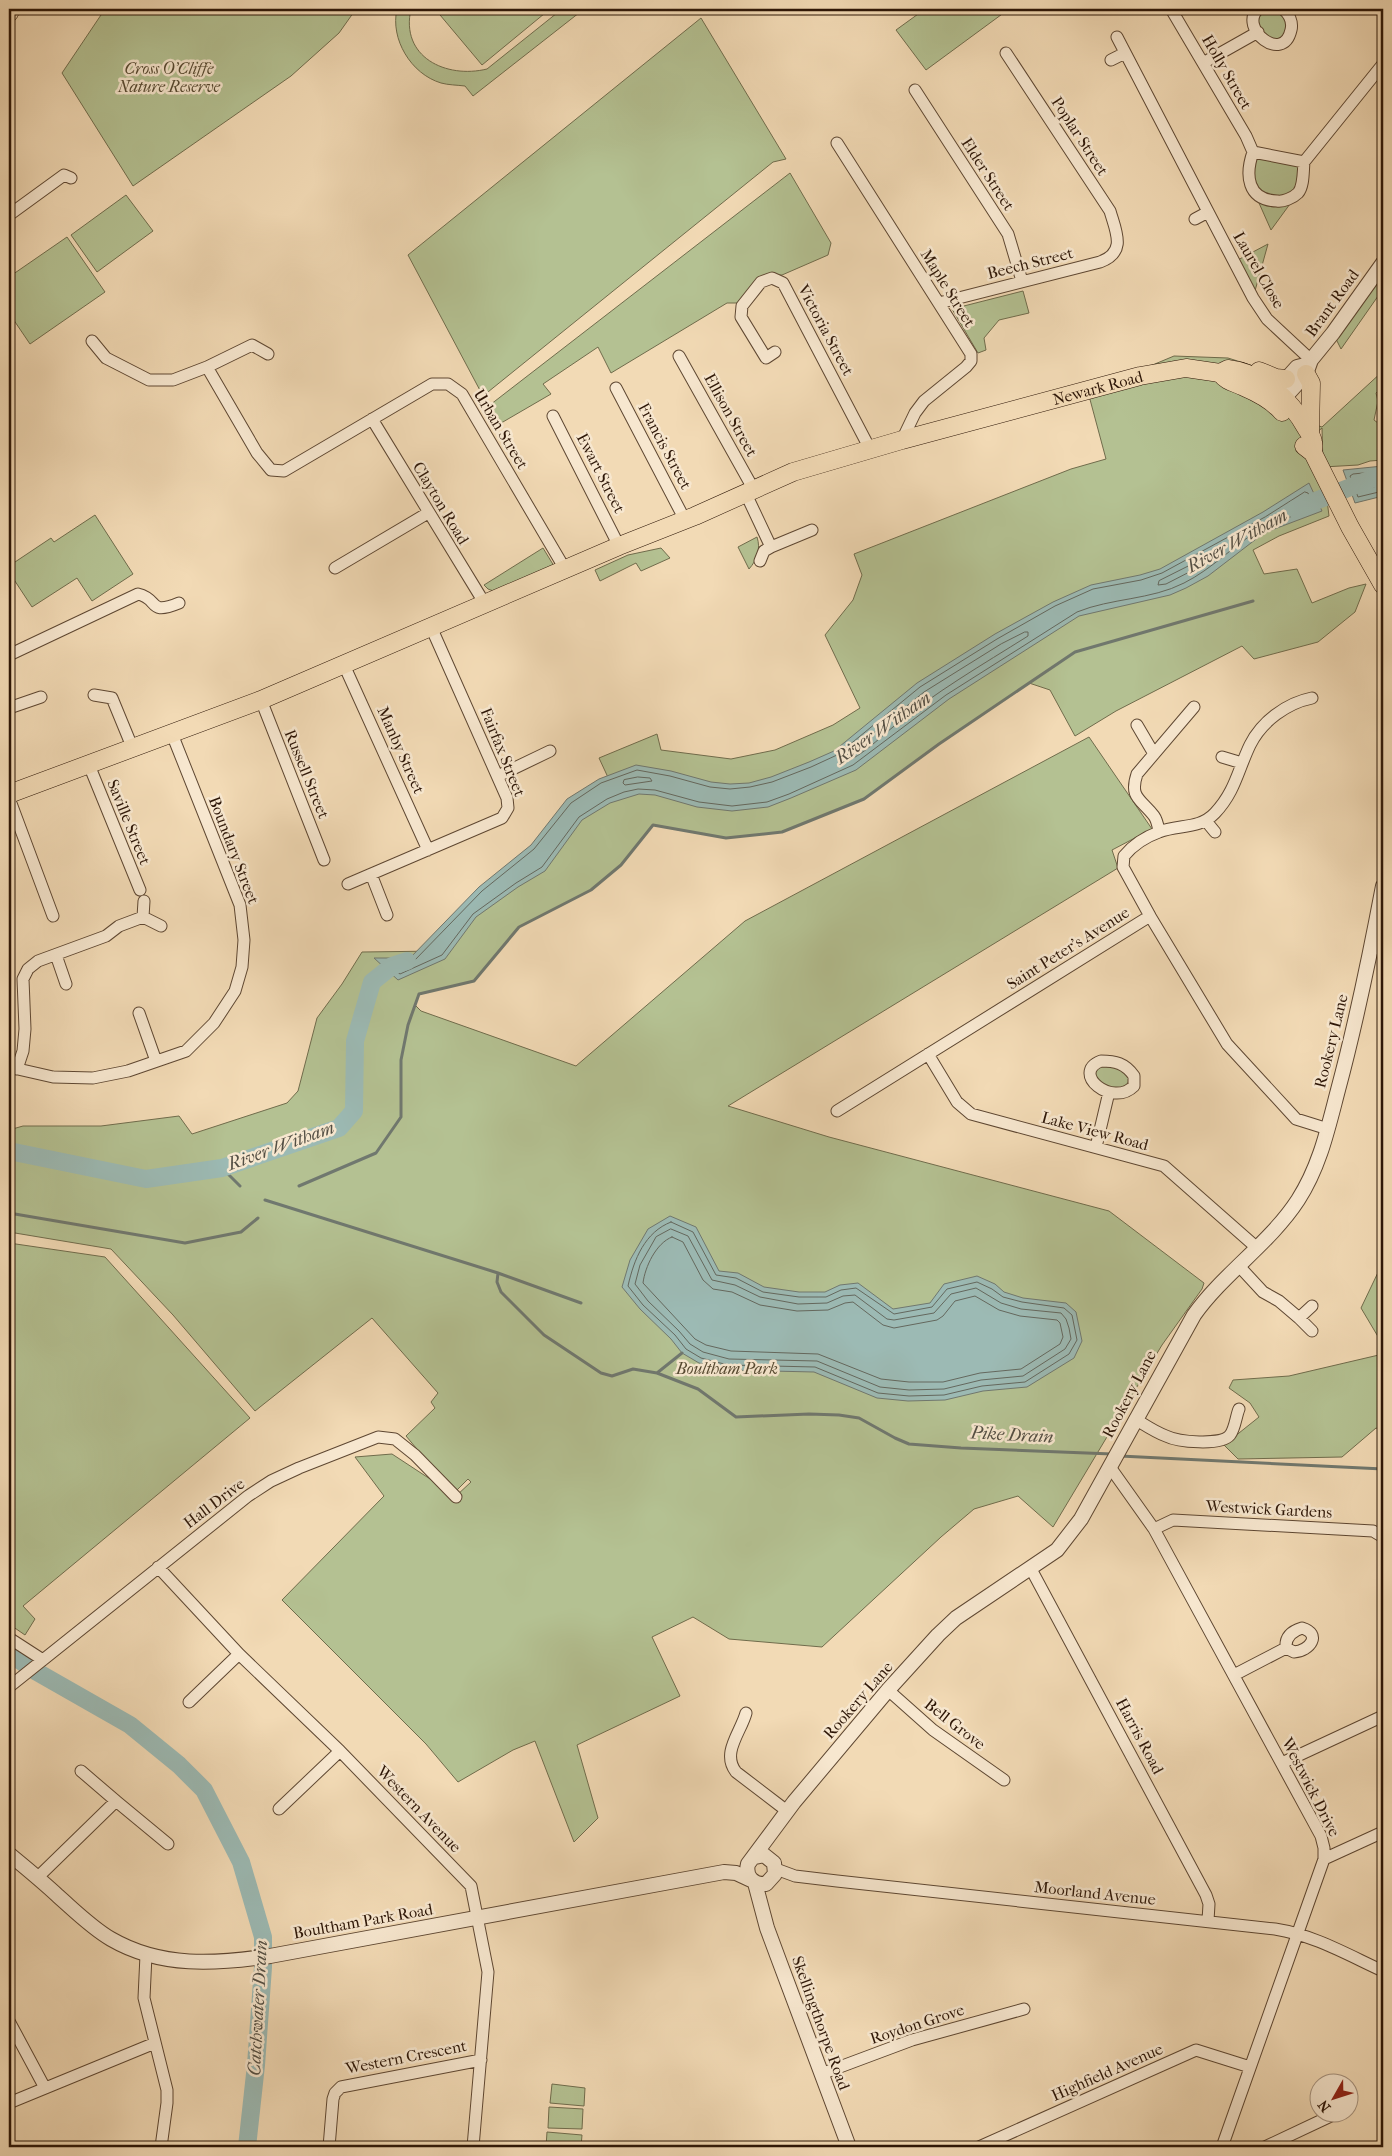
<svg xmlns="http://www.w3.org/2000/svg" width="1392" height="2156" viewBox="0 0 1392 2156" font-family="'IM FELL French Canon',serif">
<rect width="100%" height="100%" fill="#f2dab5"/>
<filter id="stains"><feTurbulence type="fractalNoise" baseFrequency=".004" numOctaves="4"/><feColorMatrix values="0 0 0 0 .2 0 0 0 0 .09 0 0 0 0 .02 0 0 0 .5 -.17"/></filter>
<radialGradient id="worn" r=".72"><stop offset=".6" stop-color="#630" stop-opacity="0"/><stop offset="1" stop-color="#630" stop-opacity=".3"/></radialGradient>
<path fill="#b4c192" stroke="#706c4c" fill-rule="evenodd" d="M105,9H356L339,33L291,76L133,186L62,73Z
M397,9H411C400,57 446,79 487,69L562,9H584L473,96L465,86C457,85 448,85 441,83C411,74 390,39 397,9Z
M435,9H550L482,65Z
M925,9H1009L926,70L896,30Z
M1258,9H1283L1287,12L1286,40H1263L1256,11Z
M701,18L786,159L773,162L483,396L408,255Z
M1253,152L1304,162L1298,193L1271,230L1255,194Z
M790,173L831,243L828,255L782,275H774L738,303H727L611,373L598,347L543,384L551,394L496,426L486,408Z
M126,195L153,231L97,272L71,235Z
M67,237L105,292L30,344L9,313V277Z
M1268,244L1253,298L1234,262Z
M1383,263V289L1341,349L1333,333Z
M1023,291L1029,313L999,320L984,338L986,350L978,353L952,309Z
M1174,356L1228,358L1266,370L1296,418L1322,427L1383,371V386L1376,393L1378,401L1374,420L1378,423L1383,422V460L1370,461L1358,465L1323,467L1329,516L1279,536L1253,550L1264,574L1297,569L1312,603L1349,588L1366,584L1355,612L1318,642L1254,659L1242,646L1116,711L1075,736L1050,690L1029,683L939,744L864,799L782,832L726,838L653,825L621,865L591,890L519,927L474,981L419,994L415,1005L421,1011L576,1066L745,921L1089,737L1152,829L1112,850L1118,868L728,1106L829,1137L1109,1211L1204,1283L1202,1289L1162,1345L1053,1527L1018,1496L974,1509L941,1537L822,1647L729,1639L693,1617L652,1637L680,1696L577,1745L598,1818L574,1842L535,1741L513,1750L458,1782L426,1744L282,1600L384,1496L355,1457L392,1454L456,1496L471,1482L468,1479L454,1493L406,1436L435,1408L431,1402L438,1393L372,1318L255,1411L173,1315L111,1249L9,1232V1130L23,1126H101L179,1116L192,1134L287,1103L298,1091L317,1018L342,984L362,952L440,951L612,786L599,758L657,734L661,750L731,759L775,750L833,725L860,708L825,635L853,600L862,575L854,554L1071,469L1106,459L1088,392ZM1322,428L1323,466L1309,439Z
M95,515L133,574L92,601L77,578L32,607L9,572V566L51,538L54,542Z
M757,537C761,549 757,560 749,569L738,547Z
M543,548L554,566L496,592L488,589L484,585Z
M661,548L670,558L641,571L636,563L600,581L595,570L628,555Z
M1100,1065L1116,1067L1131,1078C1123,1095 1103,1088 1093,1077L1095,1069Z
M9,1243L105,1257L250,1418L23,1606L35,1619L25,1635L9,1624Z
M1383,1262V1345L1361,1308Z
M1383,1354V1430L1376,1428L1342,1457L1238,1459L1224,1445L1259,1417L1250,1403L1229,1388L1233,1380L1289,1376Z
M552,2084L585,2088L584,2106L550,2103Z
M549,2107L583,2109L582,2129L548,2128Z
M547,2132L582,2135L581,2147H546Z"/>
<path fill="#9cbab4" stroke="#70786f" d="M1383,466V496L1355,503L1343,470Z
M1309,483L1322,511L1264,533L1208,576L1186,588L1170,595L1079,616L949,699L856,770L791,798L768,807L732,811L697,807L655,795L639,794L610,803L582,820L545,871L518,887L476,917L445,959L398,980L374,958H410L479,887L531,845L567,799L599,779L636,765L671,771L711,782L730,784L749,783L771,777L809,762L834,751L917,683L995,634L1053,602L1091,585L1140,575L1160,569L1263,512Z
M670,1216L696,1227L719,1271L738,1273L764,1287L799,1292H825L840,1285L858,1283L893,1309L930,1303L944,1284L977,1276L995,1284L1004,1292L1023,1298L1066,1303L1076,1312L1082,1341L1074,1358L1027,1387L983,1391L945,1400L908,1401L877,1398L814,1372L728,1370L699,1363L682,1353L671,1339L640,1309L622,1287L630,1260L648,1229Z"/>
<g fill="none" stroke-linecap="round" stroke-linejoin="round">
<path stroke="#64685e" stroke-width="1" d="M1383,471L1353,474L1350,476L1358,497L1383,491
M1383,477L1361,480L1359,482L1363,489L1383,485
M1305,492L1308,493L1314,506L1313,509C1296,516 1275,520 1259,530C1233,546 1212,569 1184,583C1151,600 1111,598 1077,612L946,695L853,765L789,794L767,802L732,806L699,802L655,790L638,789L624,792L607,799L579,817L542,867L516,883L473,914L442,955L400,974L391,967L393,963L414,961L482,891L534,849L571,803L601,783L637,770L670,776L710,787L730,789L750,787L772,782L811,767L837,755L920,687L997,639L1055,606L1093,589L1141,580L1162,573L1265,517Z
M1203,559L1206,562L1201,566L1166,584L1158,585L1159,581Z
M1025,632H1028V636C982,665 935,692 893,727C883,735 854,763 843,761V758L924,692L1001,644Z
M638,777L650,778L652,781L625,785L623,783L624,780Z
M671,1222L693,1232L716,1275L736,1278L763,1292L799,1297H826L841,1290L856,1288L894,1314L932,1307L947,1289L977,1282L992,1289L1003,1297L1022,1302L1064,1308L1072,1315L1077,1340L1069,1354L1025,1382L982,1386L944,1395L909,1396L878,1393L815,1367L728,1365L701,1358L686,1349L675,1335L643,1305L628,1286C634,1259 645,1232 671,1222Z
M671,1229L688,1236L712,1280L735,1285L760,1297L798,1304L827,1303L843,1296L855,1295L887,1319L894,1320L934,1313L951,1294L976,1288L1001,1303L1021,1309L1061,1313L1066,1319L1069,1328L1071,1339L1065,1349L1023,1376L981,1380L944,1389L909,1390L880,1387L817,1361L729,1359L703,1352L690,1344L679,1331L648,1301L635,1284L640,1265L656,1237Z
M672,1237L683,1242L703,1280L713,1289L732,1292L760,1305L797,1311L828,1310L845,1303L853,1302L883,1325L894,1328L937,1320L943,1316L955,1301L975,1296L999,1310L1020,1316L1057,1320L1060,1323L1063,1337L1060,1344L1021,1369L980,1373L943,1382H909L881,1379L818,1354L731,1351L706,1345L695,1339L643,1283C645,1267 656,1243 672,1237Z"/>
<path stroke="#70786f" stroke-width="3" d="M222,1168L240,1186
M299,1186L376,1153L401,1117V1060L408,1025L419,994L474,981L519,927L591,890L621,865L653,825L726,838L782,832L864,799L939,744L1075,652L1253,601
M265,1200L498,1273L581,1303
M9,1213L185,1243L241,1232L258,1218
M498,1273L497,1282L501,1292L544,1335L601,1373L612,1376L633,1369L657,1373L682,1353
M657,1373L698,1389L736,1417L809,1414L839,1415L859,1418L895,1438L909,1444L961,1448L1112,1454
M1120,1456L1383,1469"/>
<path stroke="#9cbab4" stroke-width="18" d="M1295,509L1371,479L1383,477
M9,1151L146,1179L222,1168L339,1128L354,1111L355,1041L372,982L392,966L407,961
M9,1653L37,1672L130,1725L179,1765L204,1790L241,1862L263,1937V1967L256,2065L247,2147"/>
<defs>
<path id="minor" d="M1171,9L1246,136L1253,152L1304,162L1383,64
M1258,9C1238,28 1283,65 1291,30C1293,22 1289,14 1283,9
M1117,37L1253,298L1267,319L1311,360
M1111,60L1125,53
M1203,63L1258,32
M915,90L1008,234L1022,281
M837,143L971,354V361L966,367L924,401L915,413L902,440
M1253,152C1245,175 1247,200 1277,201C1283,202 1293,198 1298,193C1304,186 1303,171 1304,162
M9,215L64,175L71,178
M1195,219L1208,212
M939,303L1100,262C1127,252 1116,232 1110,211L1006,53
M92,341L106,358L149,380H173L207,367L252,345L268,354
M775,352L766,358L741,317L742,306L761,282L772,278L783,283L870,449
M679,356L754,490
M207,367L257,453L271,470L284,471L432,384H448L462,394L565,569
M616,388L685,520
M553,416L619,546
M372,419L485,604
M746,494L771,547L812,530
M760,561L764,551L771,547
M335,568L428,513
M9,655L138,594C160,599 147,616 179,603
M344,665L428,850
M94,695L112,698L133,749
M261,700L324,860
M9,708L41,697
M1137,725L1154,754
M1222,757L1242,763
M89,765L140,890
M498,776L550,751
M9,798L53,916
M1206,821L1215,832
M1159,831C1158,826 1157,820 1154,816C1141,799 1129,798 1137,774L1194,707
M371,874L387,915
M348,884L502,818L508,808L507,798L431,627
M1150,916L1123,867L1124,856C1133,845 1145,837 1159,832C1178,824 1199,830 1215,813C1235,792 1238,770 1250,745C1262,721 1287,703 1312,698
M143,917L144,901
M1372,946L1383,951
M56,955L66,984
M139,1013L156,1061
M928,1054L957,1102L971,1114L1164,1166L1256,1247
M1101,1061C1115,1061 1125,1063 1134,1076V1086C1112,1108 1070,1073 1101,1061Z
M9,1067L53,1077L93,1078L128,1071L186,1051L214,1023L235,991L242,967L244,940L240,905L172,734
M17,1069L23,1051L25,1029L23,979L28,969L38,961L106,936L119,926L143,917L161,926
M837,1111L1150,916L1227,1044L1296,1119L1328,1129
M1096,1147L1109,1092
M1238,1265L1263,1292L1279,1301L1299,1318L1312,1306
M1299,1318L1312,1331
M1135,1419C1145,1425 1155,1432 1166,1436C1178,1442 1221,1446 1230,1435C1235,1429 1236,1416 1239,1409
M1110,1467L1154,1529L1321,1836L1324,1848V1859L1222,2147
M1154,1529L1173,1520L1373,1531L1383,1537
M158,1567L239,1654L340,1751L471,1886L488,1972L473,2147
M1031,1569L1206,1895L1209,1904L1208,1921
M9,1638L43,1660
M1234,1675L1286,1648C1285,1637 1292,1631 1302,1628C1322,1634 1310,1651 1294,1652L1286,1648
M9,1687L248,1496L271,1481L299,1468L378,1437L395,1439L415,1455L456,1497
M888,1690L933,1730L1004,1780
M189,1702L239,1654
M746,1713C741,1732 721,1753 736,1772L787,1811
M1282,1763L1383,1716
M81,1771L116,1801
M279,1809L340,1751
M1324,1859L1383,1832
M776,1869L795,1876L837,1881L1275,1929C1314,1935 1348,1955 1383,1971
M38,1877L116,1801L168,1844
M146,1955L144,1998L167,2090V2103L161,2147
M9,2021L45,2088
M821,2074L912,2040L1024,2009
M9,2103L155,2043
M329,2147L333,2099L335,2093L341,2087L481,2060
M979,2147L1196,2050L1250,2067
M1265,2147L1335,2114"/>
<path id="tertiary" d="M1280,386L1297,367L1309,364
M1277,406L1306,374L1311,360L1333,333L1383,263
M9,1854C26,1868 42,1881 58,1896C75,1911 92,1928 111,1939C161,1968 216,1964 270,1956L724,1872L736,1873L751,1880
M755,1857L764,1855L774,1863L775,1874L766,1884C753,1885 745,1876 748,1864L794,1802L888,1690L938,1635L956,1618L1057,1550L1081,1519L1194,1315C1224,1273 1270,1243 1298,1200C1320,1166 1328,1128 1338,1090C1356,1023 1370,955 1383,886
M755,1883L767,1928L780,1963L849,2147"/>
<g id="primary">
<path d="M9,13L11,9"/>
<path d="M1259,371L1276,378L1286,379"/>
<path d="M1220,373C1227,382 1234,382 1244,387C1258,393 1272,400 1282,412"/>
<path d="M1306,374L1311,383L1310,434"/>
<path d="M1304,446L1313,453L1350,527L1383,585"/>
<path id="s1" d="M9,794L261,700L619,546L695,516L793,472L902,440L1140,376L1186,368L1220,373L1228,369C1262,373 1290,399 1306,428C1309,432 1312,437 1313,442C1314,445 1313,450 1313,453"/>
</g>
</defs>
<use href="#minor" stroke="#5e4732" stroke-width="13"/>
<use href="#tertiary" stroke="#5e4732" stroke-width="16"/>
<use href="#primary" stroke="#2d1607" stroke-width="19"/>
<use href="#minor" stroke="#f7e7cf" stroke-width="11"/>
<use href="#tertiary" stroke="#f7e7cf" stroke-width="14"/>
<use href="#primary" stroke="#f2dab5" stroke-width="18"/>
</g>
<g text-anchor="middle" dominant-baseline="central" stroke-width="5" stroke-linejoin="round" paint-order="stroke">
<g font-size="16" font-style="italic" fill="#564931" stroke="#f7e7cf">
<text x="169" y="68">Cross O'Cliffe<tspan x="169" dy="18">Nature Reserve</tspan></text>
<text x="727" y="1368">Boultham Park</text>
</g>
<g font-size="16" fill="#2d1607" stroke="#f7e7cf">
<text transform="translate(1227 72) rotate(60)">Holly Street</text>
<text transform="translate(1080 136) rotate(57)">Poplar Street</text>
<text transform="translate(988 174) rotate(57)">Elder Street</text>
<text transform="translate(1030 263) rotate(-14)">Beech Street</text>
<text transform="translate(1259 270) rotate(60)">Laurel Close</text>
<text transform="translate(948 288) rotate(58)">Maple Street</text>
<text transform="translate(1332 303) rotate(-54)">Brant Road</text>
<text transform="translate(826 330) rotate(62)">Victoria Street</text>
<text stroke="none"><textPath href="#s1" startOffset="1164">Newark Road</textPath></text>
<text transform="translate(731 415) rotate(61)">Ellison Street</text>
<text transform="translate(501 429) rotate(59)">Urban Street</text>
<text transform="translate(665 446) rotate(62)">Francis Street</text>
<text transform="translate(601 473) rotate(63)">Ewart Street</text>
<text transform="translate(441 503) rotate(59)">Clayton Road</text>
<text transform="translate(401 750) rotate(66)">Manby Street</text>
<text transform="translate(503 752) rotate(68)">Fairfax Street</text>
<text transform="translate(307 774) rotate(68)">Russell Street</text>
<text transform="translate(129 822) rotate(68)">Saville Street</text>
<text transform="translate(234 850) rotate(69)">Boundary Street</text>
<text transform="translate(1068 948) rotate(-32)">Saint Peter's Avenue</text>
<text transform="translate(1331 1041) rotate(-76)">Rookery Lane</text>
<text transform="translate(1095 1131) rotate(15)">Lake View Road</text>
<text transform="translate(1129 1394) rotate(-62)">Rookery Lane</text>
<text transform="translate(214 1503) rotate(-37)">Hall Drive</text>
<text transform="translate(1269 1509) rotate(3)">Westwick Gardens</text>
<text transform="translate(858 1700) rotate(-49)">Rookery Lane</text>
<text transform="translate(955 1724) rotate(38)">Bell Grove</text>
<text transform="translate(1140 1736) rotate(62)">Harris Road</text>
<text transform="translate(1311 1787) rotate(63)">Westwick Drive</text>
<text transform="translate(419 1809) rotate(46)">Western Avenue</text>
<text transform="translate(1095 1893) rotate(6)">Moorland Avenue</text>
<text transform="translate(363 1921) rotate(-10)">Boultham Park Road</text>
<text transform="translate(821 2023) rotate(70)">Skellingthorpe Road</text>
<text transform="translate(917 2024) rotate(-18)">Roydon Grove</text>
<text transform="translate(406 2057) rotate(-11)">Western Crescent</text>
<text transform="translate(1107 2072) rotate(-24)">Highfield Avenue</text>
</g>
<g font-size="18" font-style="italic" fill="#544f44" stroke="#f7e7cf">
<text transform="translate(1237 541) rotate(-29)">River Witham</text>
<text transform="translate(883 728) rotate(-35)">River Witham</text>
<text transform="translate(281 1146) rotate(-20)">River Witham</text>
<text transform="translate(1012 1435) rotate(3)">Pike Drain</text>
<text transform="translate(258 2008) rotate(-87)">Catchwater Drain</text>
</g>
</g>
<rect width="1392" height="2156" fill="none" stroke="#f2dab5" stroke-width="30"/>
<rect x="10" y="10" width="1372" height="2136" fill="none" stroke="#2d1607" stroke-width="2.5"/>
<rect x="15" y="15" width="1362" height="2126" fill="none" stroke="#2d1607"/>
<g transform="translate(1334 2098) rotate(231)"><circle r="24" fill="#f7e7cf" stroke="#a6937f"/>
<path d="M0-4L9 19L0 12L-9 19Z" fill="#8f2418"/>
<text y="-8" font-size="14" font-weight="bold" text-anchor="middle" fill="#2d1607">N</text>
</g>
<rect width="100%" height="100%" filter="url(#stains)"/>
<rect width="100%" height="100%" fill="url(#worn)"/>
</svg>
